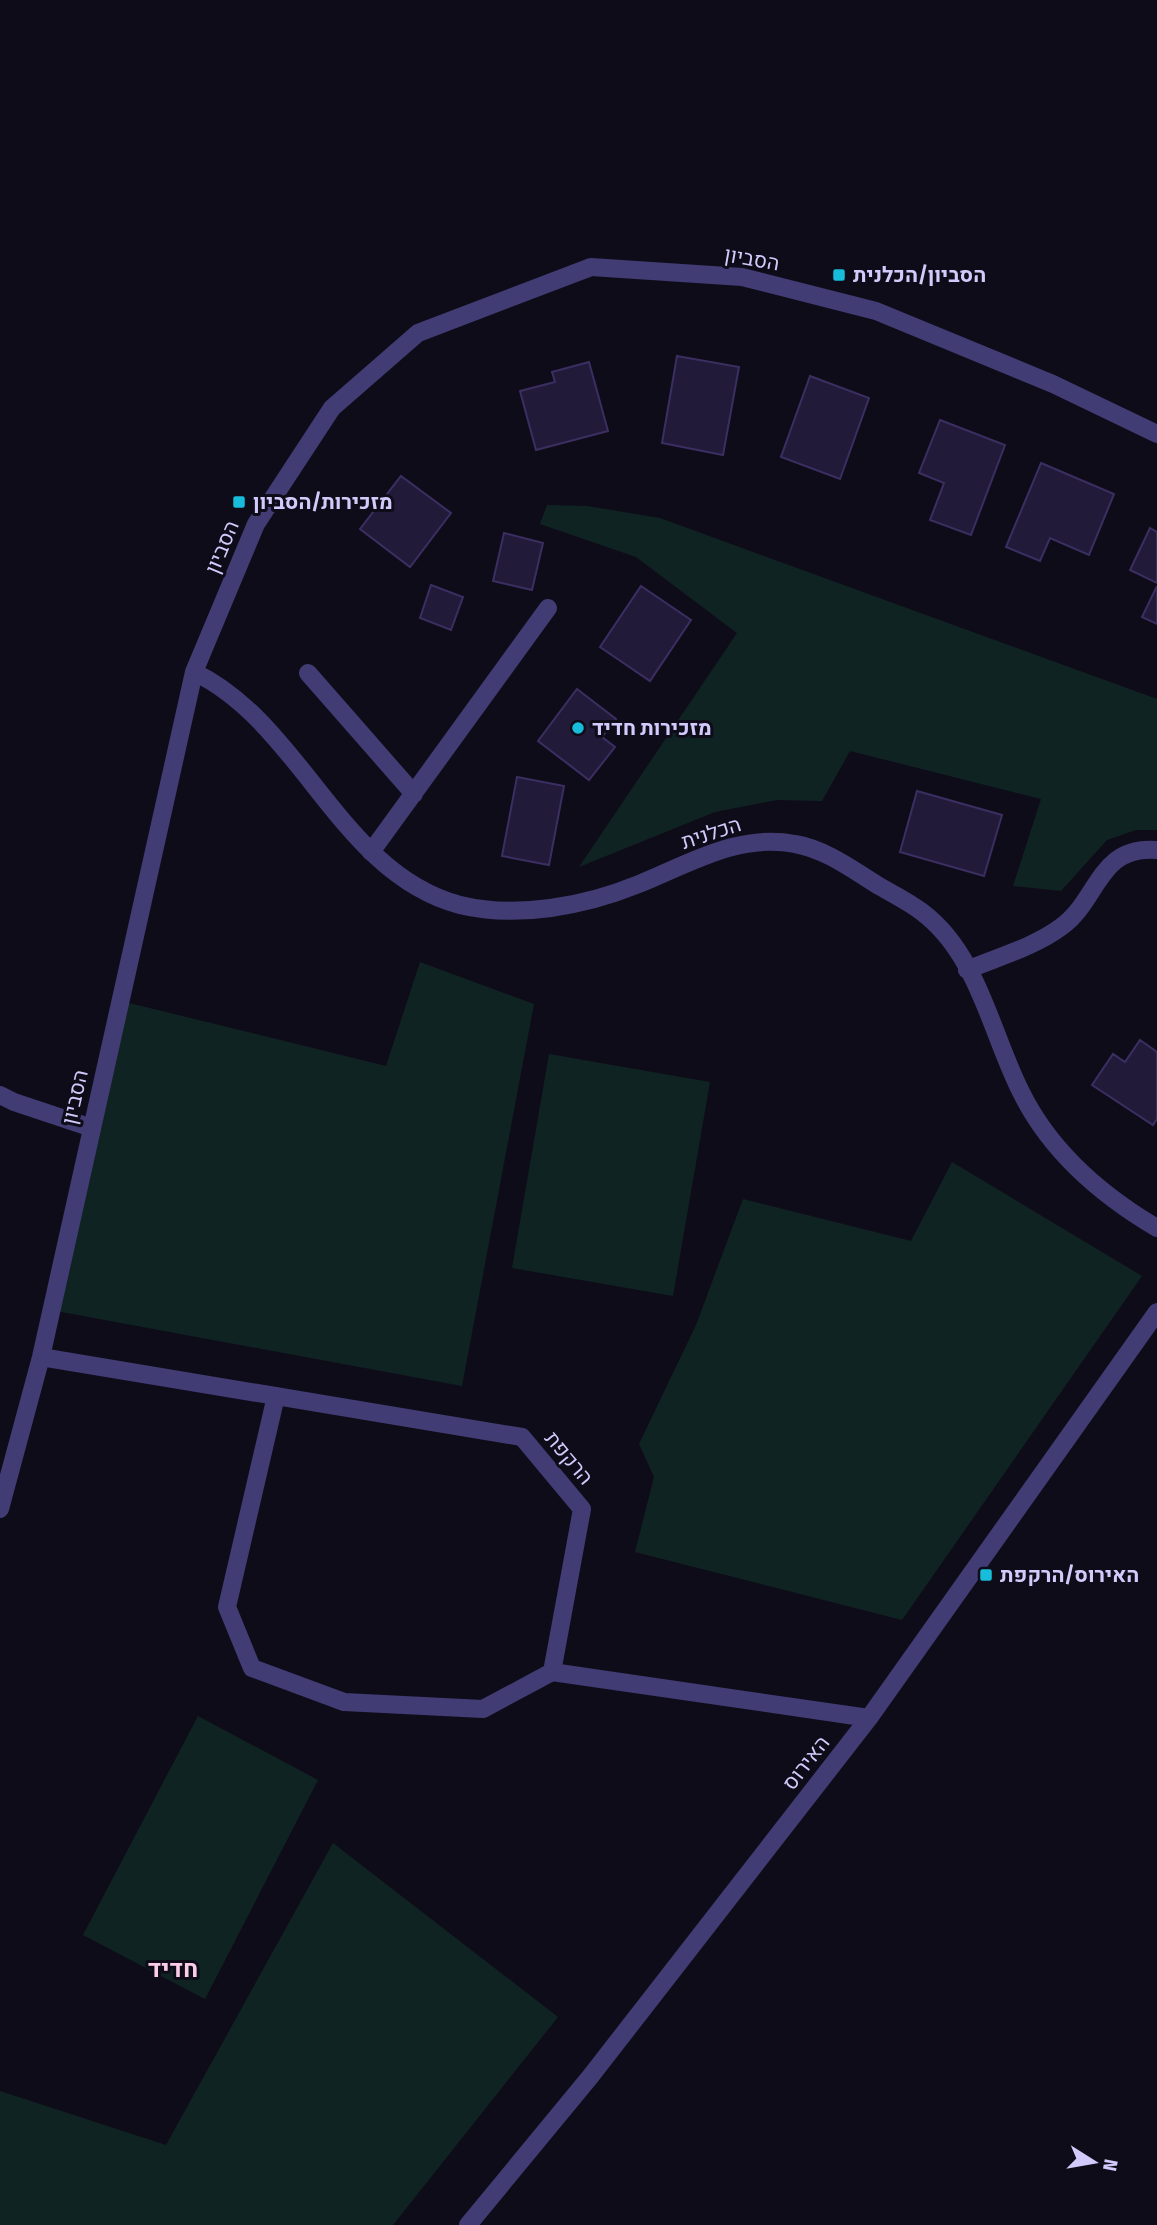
<svg xmlns="http://www.w3.org/2000/svg" width="1157" height="2225" viewBox="0 0 1157 2225" font-family="'Fira Sans Condensed',Heebo,sans-serif">
<rect width="100%" height="100%" fill="#0f0c1a"/>
<path fill="#102323" d="M547,505L587,506L660,518L1157,699V830H1136L1107,840L1061,891L1013,886L1041,799L850,751L822,801L777,800L715,812L579,867L737,633L636,557L540,524Z
M420,962L534,1004L462,1386L51,1310L121,1001L386,1066Z
M549,1054L710,1082L673,1296L512,1268Z
M952,1162L1142,1276L902,1620L635,1552L654,1477L639,1444L696,1325L743,1199L911,1241Z
M198,1716L318,1780L205,1999L83,1935Z
M333,1843L558,2017L393,2225H0V2091L166,2145Z"/>
<path fill="#221a39" stroke="#3b2f62" stroke-width="2" d="M677,356L739,367L723,455L662,443Z
M589,362L608,431L536,450L520,391L555,382L552,372Z
M810,376L869,398L840,479L781,457Z
M940,420L1005,445L971,535L930,520L944,483L919,473Z
M1041,463L1114,494L1089,555L1050,538L1040,561L1006,547Z
M401,476L451,513L410,567L360,529Z
M1150,528L1157,532V583L1130,570Z
M504,533L543,543L532,590L493,581Z
M431,585L463,597L451,630L420,618Z
M641,586L691,620L650,681L600,647Z
M1157,586V624L1142,617Z
M577,689L616,719L602,737L615,747L589,780L538,741Z
M517,777L564,786L549,865L502,856Z
M917,791L1002,815L984,876L900,852Z
M1140,1040L1157,1052V1119L1153,1125L1092,1085L1113,1054L1125,1062Z"/>
<g fill="none" stroke-linecap="round" stroke-linejoin="round">
<path stroke="#413c74" stroke-width="18" d="M308,673L414,794
M371,852L548,608
M0,1095L14,1102L92,1128
M276,1396L227,1607L252,1668L344,1702L483,1709L552,1672"/>
<path stroke="#413c74" stroke-width="18" d="M194,672C302,724 340,873 460,905C517,919 585,906 639,884C689,864 738,833 795,844C825,849 853,870 879,886C893,894 909,902 922,912C978,954 991,1033 1021,1092C1050,1151 1101,1195 1157,1228
M967,970C998,957 1034,947 1061,927C1099,900 1098,845 1157,850
M41,1357L522,1437L582,1509L552,1672L869,1718
M0,1509L41,1357L194,672L256,524L332,408L418,333L591,267L742,277L876,311L1053,384L1157,434
M468,2225L590,2077L869,1718L1157,1312"/>
</g>
<g fill="#17bdda" stroke="#0f0c1a" stroke-width="2.5">
<rect x="832" y="268" width="14" height="14" rx="3.5"/>
<rect x="232" y="495" width="14" height="14" rx="3.5"/>
<circle cx="578" cy="728" r="7"/>
<rect x="979" y="1568" width="14" height="14" rx="3.5"/>
</g>
<g text-anchor="middle" dominant-baseline="central" stroke-width="6" stroke-linejoin="round" paint-order="stroke">
<g font-size="21" fill="#d2cafa" stroke="#0f0c1a">
<text transform="translate(752 259) rotate(10)">הסביון</text>
<text transform="translate(222 547) rotate(-67)">הסביון</text>
<text transform="translate(711 833) rotate(-18)">הכלנית</text>
<text transform="translate(75 1097) rotate(-77)">הסביון</text>
<text transform="translate(569 1458) rotate(50)">הרקפת</text>
<text transform="translate(806 1763) rotate(-52)">האירוס</text>
</g>
<g font-size="21" font-weight="bold" fill="#d2cafa" stroke="#0f0c1a" text-anchor="start">
<text x="853" y="275">הסביון/הכלנית</text>
<text x="253" y="502">מזכירות/הסביון</text>
<text x="592" y="728">מזכירות חדיד</text>
<text x="1000" y="1575">האירוס/הרקפת</text>
</g>
<g font-size="24" font-weight="bold" fill="#facce7" stroke="#0f0c1a">
<text x="173" y="1969">חדיד</text>
</g>
</g>
<g transform="translate(1094 2162) rotate(101)" stroke="#0f0c1a" stroke-width="5" paint-order="stroke">
<path d="M0-5L12 26L0 18L-12 26Z" fill="#d2cafa"/>
<text y="-10" font-size="19" font-weight="bold" text-anchor="middle" fill="#d2cafa">N</text>
</g>
</svg>
